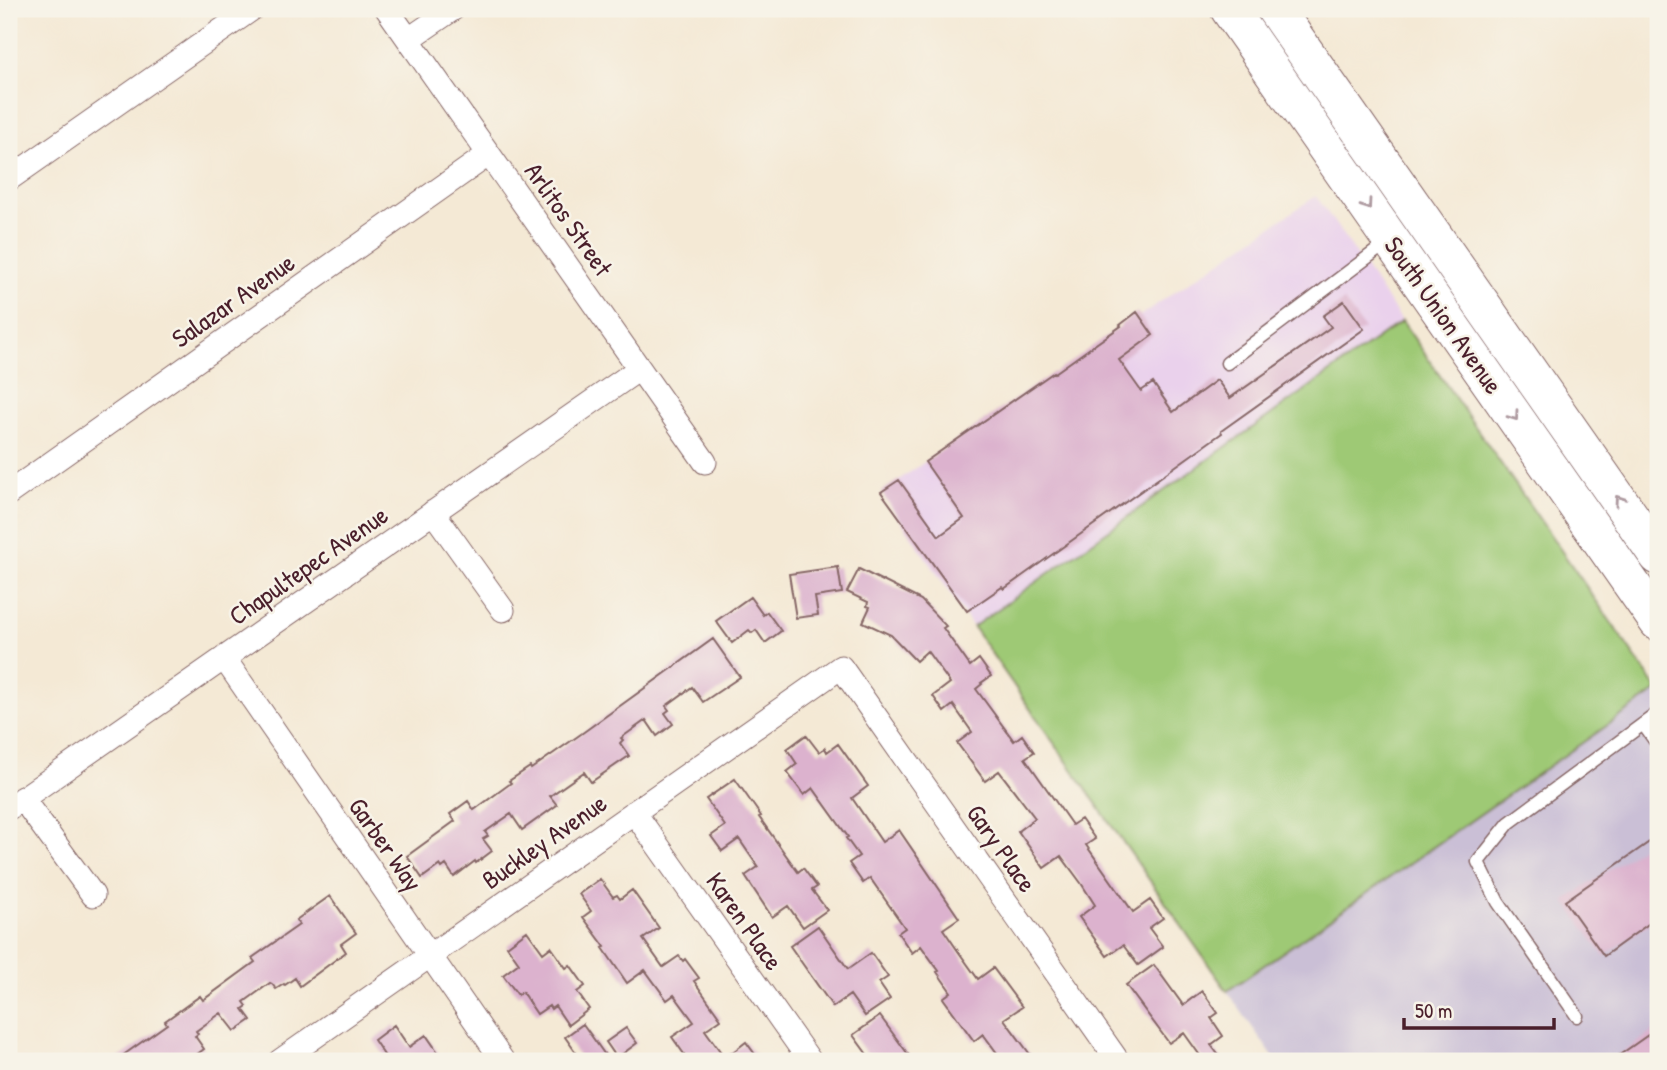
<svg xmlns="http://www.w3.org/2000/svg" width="1667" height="1070" viewBox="0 0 1667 1070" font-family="'Patrick Hand',sans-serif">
<rect width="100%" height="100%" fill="#f7f3e8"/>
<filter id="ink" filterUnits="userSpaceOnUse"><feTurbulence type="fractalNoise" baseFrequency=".0143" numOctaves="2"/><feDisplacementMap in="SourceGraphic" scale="14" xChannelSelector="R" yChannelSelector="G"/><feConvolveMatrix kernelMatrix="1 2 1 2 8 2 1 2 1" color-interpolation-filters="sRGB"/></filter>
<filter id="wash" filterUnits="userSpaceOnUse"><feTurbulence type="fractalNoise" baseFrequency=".00686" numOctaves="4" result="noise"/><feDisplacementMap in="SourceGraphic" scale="28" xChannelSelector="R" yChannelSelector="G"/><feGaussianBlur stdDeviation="1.57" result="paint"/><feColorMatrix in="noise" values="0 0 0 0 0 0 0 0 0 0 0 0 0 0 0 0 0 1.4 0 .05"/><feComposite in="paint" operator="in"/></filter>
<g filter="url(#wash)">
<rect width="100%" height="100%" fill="#f4e9d5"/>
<path fill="#ead1ec" d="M1316,196L1402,321L973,627L881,492Z"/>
<path fill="#cabfd6" d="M1658,690V1061H1276L1227,991Z"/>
<path fill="#9ec975" stroke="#747450" stroke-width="2" d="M1402,321L1658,690L1227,991L973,627Z"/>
<g id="blocks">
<path fill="#dcb2ce" d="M1344,301L1364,329L1221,431L1222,433L1004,589L1002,587L967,611L881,492L899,480L939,536L964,518L925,462L1054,372L1055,373L1121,326L1120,325L1137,312L1153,335L1119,360L1141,391L1153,383L1173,412L1217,380L1230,398L1331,327L1323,316Z
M838,567L842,593L815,597L818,615L796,618L789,574Z
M859,569L921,600L946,626L943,628L970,666L979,659L991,676L981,683L982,684L976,689L1014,741L1022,735L1034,752L1025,758L1072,825L1081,819L1095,839L1086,845L1133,912L1150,900L1163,918L1149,928L1163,947L1138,965L1123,945L1107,956L1079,917L1095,905L1081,883L1061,856L1044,868L1018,831L1035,818L999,771L985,781L957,743L972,732L953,705L944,712L933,696L950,683L927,651L916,661L891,635L863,622L870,607L867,606L868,602L847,592Z
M750,597L763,615L767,612L781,631L765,643L756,630L752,633L749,630L732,643L716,621Z
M713,639L740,677L703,702L692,687L666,706L669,710L665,713L673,724L657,736L646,720L621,738L623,740L620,743L629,756L591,782L584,772L550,796L557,805L522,830L511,814L485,832L488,836L483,839L492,851L476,863L475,861L454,877L446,865L442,868L440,865L422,878L407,856L455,821L450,814L468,801L474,810L511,783L509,781L530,767L531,769L581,734Z
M806,735L819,752L825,748L827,752L838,744L868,786L852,798L882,842L899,830L959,918L943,929L958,951L978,979L993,968L1022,1007L1004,1019L1035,1061H1003L983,1034L974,1041L943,998L951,992L937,972L939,971L921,946L912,953L898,933L905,928L870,878L863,883L849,863L859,856L846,838L848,837L813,788L804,795L787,772L797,764L787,749Z
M735,779L761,816L759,817L798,872L803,868L817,887L812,890L827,910L803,927L788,906L772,917L745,876L758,867L739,839L722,851L711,836L725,826L706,799Z
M1658,836V917L1604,956L1565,901Z
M600,879L613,897L617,895L620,899L632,890L659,928L643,939L663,967L679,956L683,961L685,959L699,978L694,981L721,1019L705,1030L725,1058L746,1042L760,1061H689L672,1037L694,1022L674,995L667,1000L645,970L627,983L603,948L605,947L583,917L591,911L579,894Z
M330,896L356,933L341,944L346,952L300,986L295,978L285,985L284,984L276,989L272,984L270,983L244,1002L247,1006L243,1009L251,1020L235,1031L221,1013L196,1031L198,1034L195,1036L204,1049L188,1061H115L167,1024L165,1021L200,996L203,1000L255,962L252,958L299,925L296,920Z
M818,926L848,969L871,953L888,977L879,983L890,999L865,1016L850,995L833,1007L790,946Z
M527,931L543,953L551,947L566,968L570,965L585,986L577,992L589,1009L568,1025L555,1006L551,1009L549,1006L537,1014L522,992L518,995L503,975L519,963L507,946Z
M1154,965L1183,1005L1202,991L1218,1013L1211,1018L1223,1036L1211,1045L1223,1061H1204L1184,1033L1169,1043L1126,985Z
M880,1016L913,1061H872L853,1035Z
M583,1024L605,1055L596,1061H582L565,1037Z
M394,1025L409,1047L426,1035L444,1061H388L374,1040Z
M626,1028L637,1043L617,1058L606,1042Z
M1658,1028V1061H1611Z"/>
</g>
</g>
<g filter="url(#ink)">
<use href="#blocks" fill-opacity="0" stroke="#866666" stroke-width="2"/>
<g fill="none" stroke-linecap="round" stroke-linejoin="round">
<defs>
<path id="service" d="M1227,363L1388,242
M1643,724L1658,745
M1577,1016L1498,902L1478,862L1509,823L1658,713"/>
<path id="minor" d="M387,9L705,462
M409,39L453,9
M9,179L252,9
M9,493L489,154
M433,512L503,610
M224,658L503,1061
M22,798L93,895
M9,808L639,369
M634,812L810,1061
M280,1061L841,667L1118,1061"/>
<path id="primary" d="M1229,9L1658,622
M1275,9L1658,556"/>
</defs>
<use href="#service" stroke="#866666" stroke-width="15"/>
<use href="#minor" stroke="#866666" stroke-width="25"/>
<use href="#primary" stroke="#866666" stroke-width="39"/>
<use href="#service" stroke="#fff" stroke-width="12"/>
<use href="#minor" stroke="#fff" stroke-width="23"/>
<use href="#primary" stroke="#fff" stroke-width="37"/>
</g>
<defs><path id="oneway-chevron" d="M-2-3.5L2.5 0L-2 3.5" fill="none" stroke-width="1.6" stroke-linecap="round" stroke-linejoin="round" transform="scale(1.75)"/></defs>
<g stroke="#ae9aa0">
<use href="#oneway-chevron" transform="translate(1367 205) rotate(55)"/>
<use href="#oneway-chevron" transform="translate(1514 416) rotate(55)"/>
<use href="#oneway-chevron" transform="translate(1619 500) rotate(-125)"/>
</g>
</g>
<g text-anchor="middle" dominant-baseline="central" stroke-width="5" stroke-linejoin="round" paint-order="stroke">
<g font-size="26" fill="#4a1f2b" stroke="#f7f3e8">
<text transform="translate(569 219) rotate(55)">Arlitos Street</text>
<text transform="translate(233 300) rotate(-35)">Salazar Avenue</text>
<text transform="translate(1444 315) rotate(55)">South Union Avenue</text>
<text transform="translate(308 565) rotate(-35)">Chapultepec Avenue</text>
<text transform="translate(544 841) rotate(-35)">Buckley Avenue</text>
<text transform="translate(386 844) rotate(55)">Garber Way</text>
<text transform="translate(1002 848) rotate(55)">Gary Place</text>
<text transform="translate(745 921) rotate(55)">Karen Place</text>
</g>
</g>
<rect width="1667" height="1070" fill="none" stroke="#f7f3e8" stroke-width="35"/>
<path d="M1404 1018v10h150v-10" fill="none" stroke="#4a1f2b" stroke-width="3.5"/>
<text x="1415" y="1018" font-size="21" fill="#4a1f2b" stroke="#f7f3e8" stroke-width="5" paint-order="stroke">50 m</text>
</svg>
